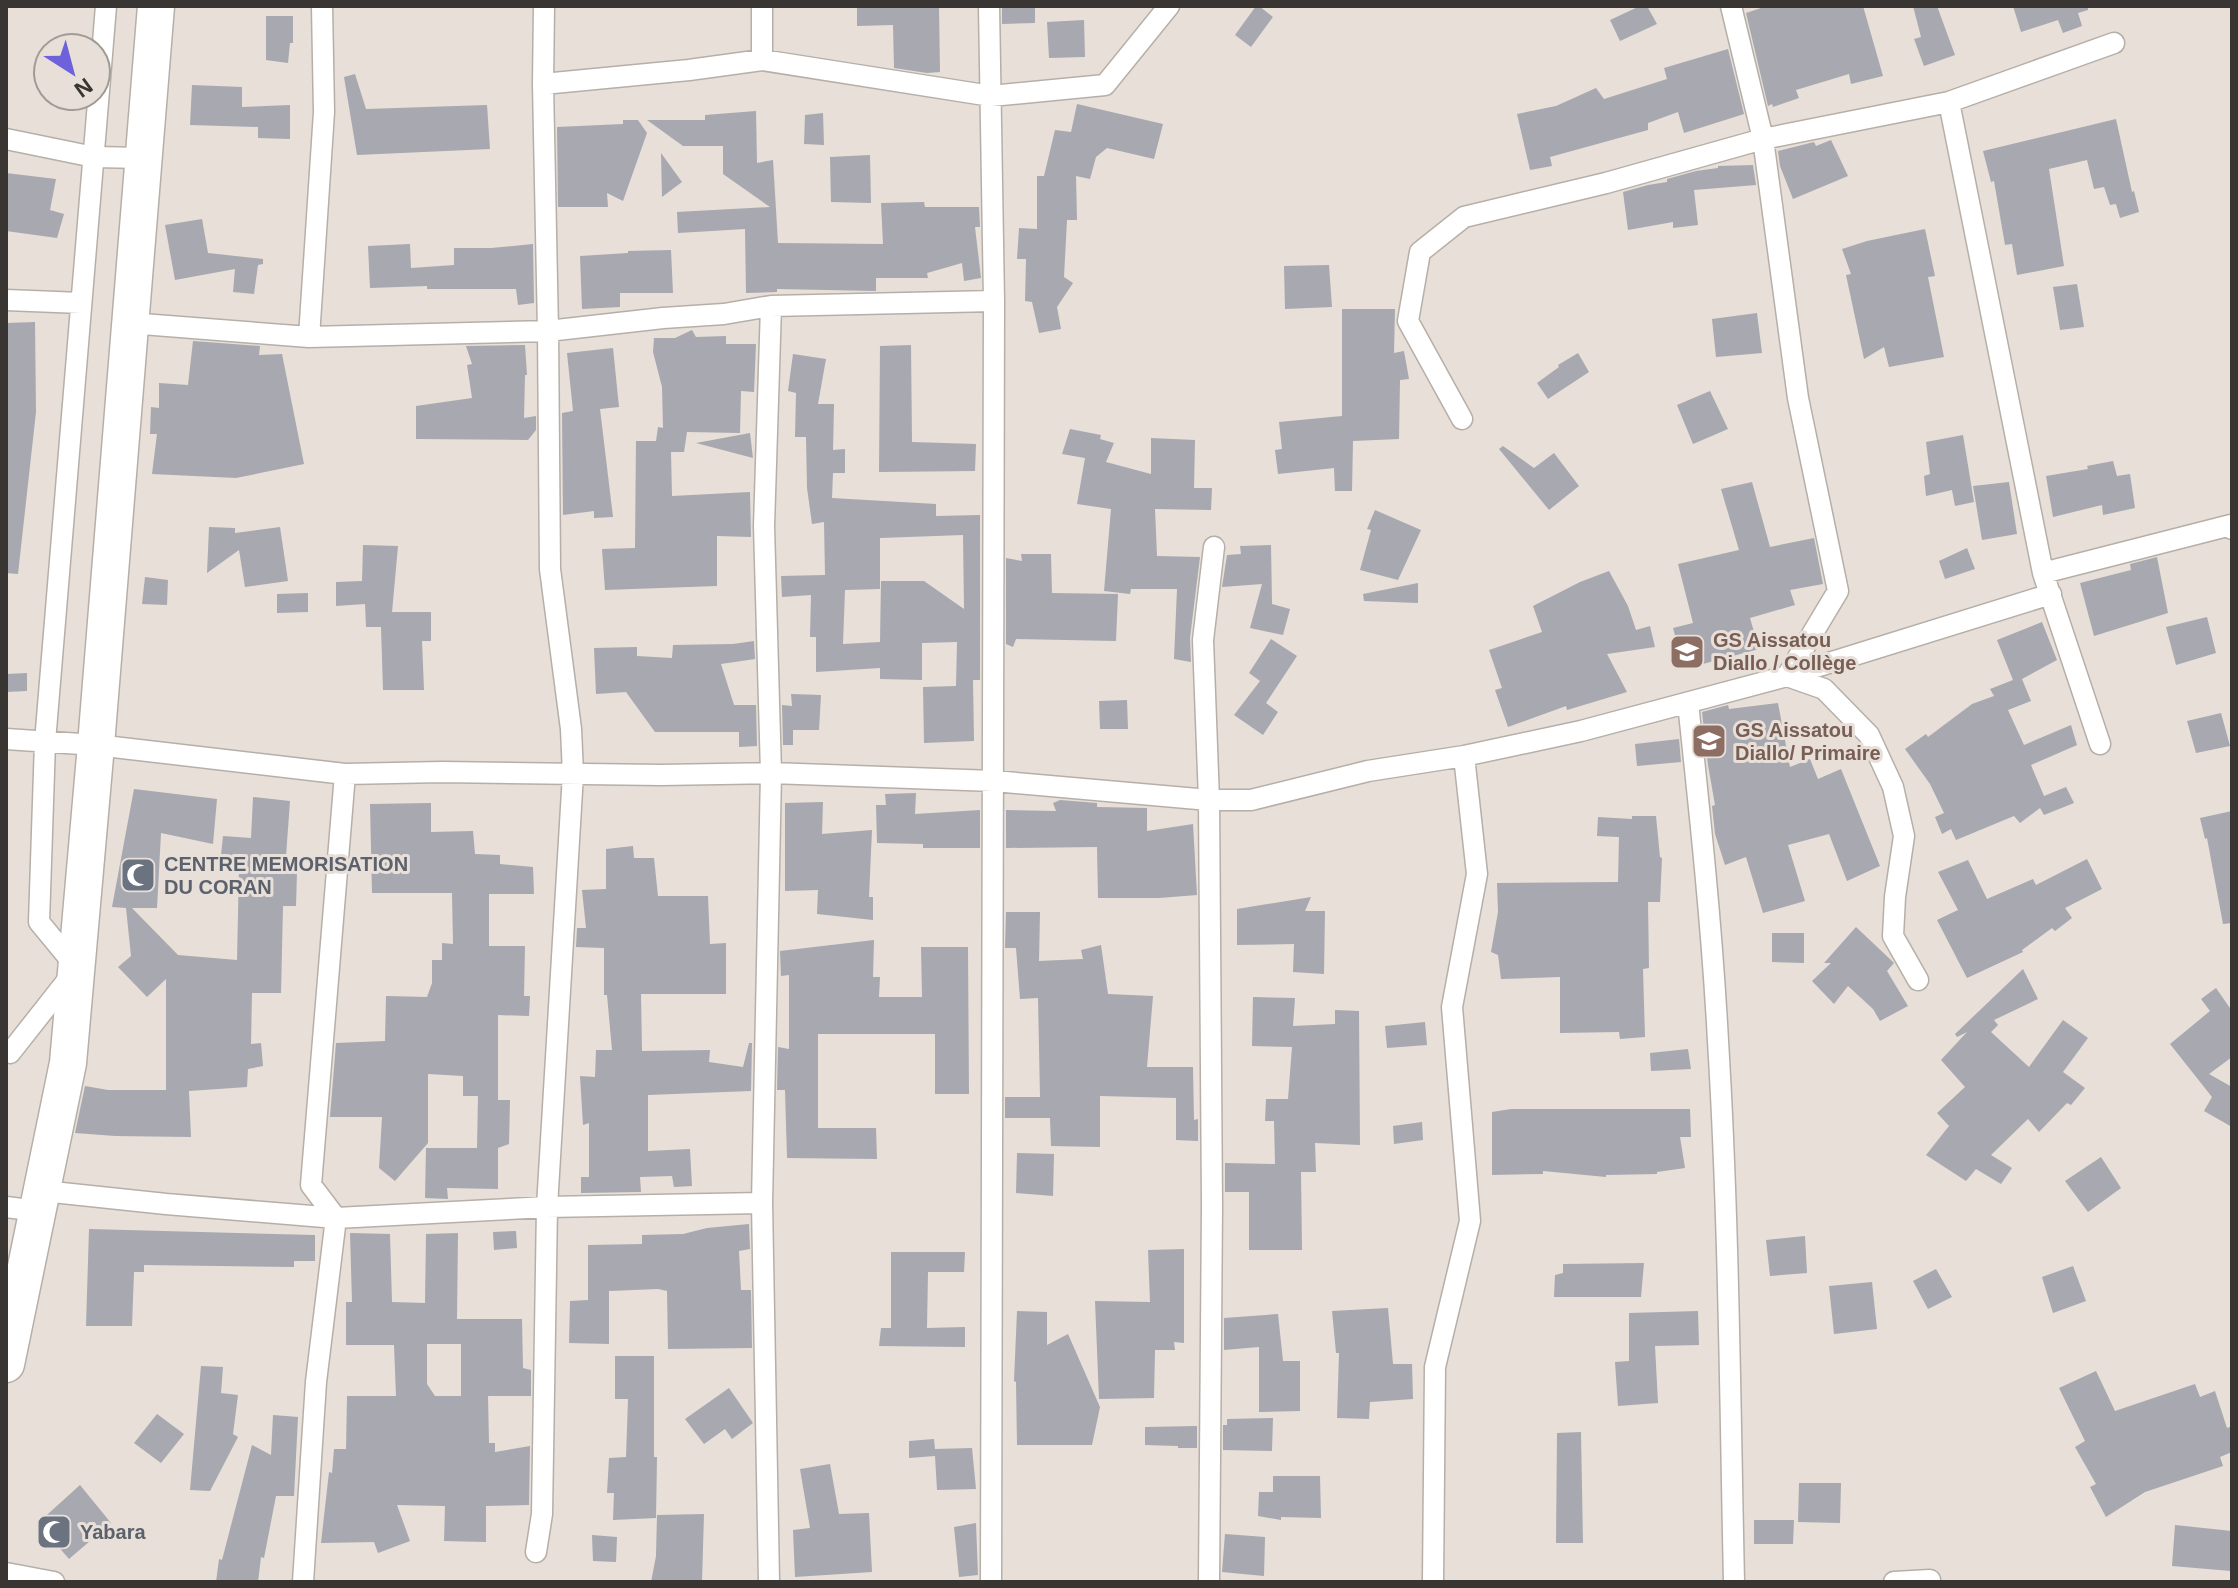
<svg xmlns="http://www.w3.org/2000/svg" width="2238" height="1588" viewBox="0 0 2238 1588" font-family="Arial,sans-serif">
<rect width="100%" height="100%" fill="#e7dfd8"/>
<path fill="#a7a8b0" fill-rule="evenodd" d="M857,6H939L940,72L927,73L894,68L893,25L857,26Z
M1002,6H1035V23L1002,24Z
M1256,6H1259L1273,17L1251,47L1235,35Z
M1640,6H1647L1657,24L1620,41L1610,20Z
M1767,6H1863L1883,76L1851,84L1849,74L1796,90L1799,98L1773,107L1772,104L1768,106L1746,13Z
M1913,6H1937L1955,55L1924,66L1914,39L1921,37Z
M2013,6H2088V10L2078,13L2082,26L2063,33L2058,20L2021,32Z
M266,16H293V43H290L288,63L266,60Z
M1084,20L1085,57L1049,58L1047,22Z
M1728,49L1744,114L1684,133L1678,112L1648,123V130L1550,157L1552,166L1530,170L1517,114L1556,106L1596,88L1604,99L1667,79L1664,68Z
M355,74L366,109L487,105L490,149L357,155L344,77Z
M192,85L242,87V107L290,105V139L258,138V127L190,125Z
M1077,104L1163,124L1154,159L1107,148L1096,157L1090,179L1076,176L1077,220H1067L1064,277L1073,283L1057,307L1061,329L1039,333L1032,302L1025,301L1026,259H1017L1019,228L1037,229V176H1044L1055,130L1071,132Z
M756,111L757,163L773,160L778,243L883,244L881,203L924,202L925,207H979L980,227H975L981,278L964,281L962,263L927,273L928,278H876V291L777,289V292L746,293L745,229L678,233L677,212L770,207L723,174V146H683L647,120H705V115Z
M823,113L824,145L804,144L805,115Z
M2116,119L2132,192L2134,191L2139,212L2120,218L2116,204L2110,205L2104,187L2094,189L2087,160L2049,169L2064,266L2017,275L2012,244L2005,245L1994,181L1991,182L1983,151Z
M623,120H638L647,133L623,201L607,193L608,207H558L557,127L623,124Z
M1831,140L1848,176L1793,199L1780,166L1778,151L1814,142L1816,146Z
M661,153L682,182L662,197Z
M870,155L871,203L831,202L830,157Z
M1753,165L1756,185L1694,190L1698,225L1673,228V222L1628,230L1623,192L1648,185L1667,182V179L1696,171L1718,168V166Z
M6,173L56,179L50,210L64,214L57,238L6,231Z
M202,219L208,253L263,259V264L258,265L254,294L233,292L235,269L175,280L165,225Z
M1925,229L1935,276L1928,277L1944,357L1889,367L1884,347L1864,359L1846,275L1851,274L1842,249L1867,241Z
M410,244L411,268L454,265V248H491L533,244L534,303L518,305L516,289H427V286L370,288L368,246Z
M671,250L673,293H620V307L582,309L580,256L628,253V251Z
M1329,265L1332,307L1285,309L1284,266Z
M2077,284L2084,327L2060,330L2053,287Z
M1342,309H1395L1394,353L1404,351L1409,379L1400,380L1399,439L1353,441L1352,491H1335L1334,468L1278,474L1275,450L1282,449L1279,422L1342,416Z
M1757,313L1762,353L1716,357L1712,319Z
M35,322L36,412L18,574L6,573V323Z
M692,330L696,337L726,336V344H756L754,392L741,391L740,433L687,432L684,452H671L672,496L750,492L751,537L717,536V586L605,590L602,549L635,548L636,441H656L658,427L663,428L662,387L653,352L654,338H675Z
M193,341L260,346L259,355L282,354L304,464L236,478L152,474L157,434H150L151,407L159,408V383L188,385Z
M525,345L527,375H525L524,418L536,416V430L528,440L416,439V406L472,398L467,365L472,364L466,346Z
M911,345L912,442L976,444L975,471L879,472L880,346Z
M613,348L619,407L600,409L613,517L594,518V511L563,515L562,413L573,411L567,353Z
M1578,353L1589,372L1548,399L1537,383L1559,367L1558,365Z
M793,354L826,359L818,404H834L833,450L845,449V473H833L832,498L936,504V516L980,515V680H973L974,741L924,743L923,687L956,686L957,642L922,643V680L880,679V668L816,672V637H810L811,595L782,597L781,576L825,575L824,522L812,524L807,488L806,437H795L796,393L788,391ZM963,535L964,609L924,581H881L880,642L843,644L845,590L880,589V538Z
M1710,391L1728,429L1693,444L1677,405Z
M1070,429L1101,435L1100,439L1114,443L1106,462L1151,474V438L1195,440L1194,488H1212L1211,510L1155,509L1157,556L1200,557L1190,638L1191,662L1174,659L1177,589H1131L1130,594L1104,591L1111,509L1077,504L1085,458L1062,454Z
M750,433L753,458L696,443Z
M1963,435L1974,502L1955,506L1952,490L1926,496L1924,476L1930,474L1926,442Z
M1503,446L1534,468L1554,453L1579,486L1549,510L1499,449Z
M2113,461L2117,476L2130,474L2135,508L2103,515L2102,505L2053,517L2046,476L2088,469L2087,466Z
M1752,482L1770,547L1814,538L1823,584L1790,590L1795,605L1750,618L1759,649L1684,669L1673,628L1693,623L1678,564L1739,550L1721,489Z
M2009,482L2017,534L1982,540L1973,486Z
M1375,510L1421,530L1398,580L1360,570L1371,530L1367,529Z
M209,527L235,528V533L280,527L288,581L245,587L239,550L207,573Z
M363,545L398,546L392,612H431V641H422L424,690H383L381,627H366L365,604L336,606V582L362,581Z
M1271,545L1272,604L1290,609L1283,635L1250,628L1262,584L1222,587L1227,555L1241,554L1240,546Z
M1967,548L1975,569L1945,579L1939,561Z
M1021,554H1051L1052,593L1118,594L1116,641L1016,639L1013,647L1006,644V558L1022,561Z
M2157,557L2168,613L2094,636L2080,583L2131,570L2130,564Z
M1609,571L1628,606L1636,630L1650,626L1655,647L1607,654L1627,692L1567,710L1566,706L1508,727L1495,690L1502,688L1489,650L1542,632L1533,606L1580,582Z
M145,577L168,580L167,605L142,604Z
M1418,583V603L1364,601L1363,594Z
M308,593V612L277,613V594Z
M2207,617L2216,653L2176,665L2166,627Z
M2042,622L2057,660L2022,679L2031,701L2008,710L2024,745L2071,725L2077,745L2031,765L2044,796L2066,787L2074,803L2044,815L2040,808L2020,823L2014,816L1956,840L1951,829L1942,834L1935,817L1944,813L1930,784L1905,749L1926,734L1928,737L1972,704L1994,696L1990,689L2013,680L1997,640Z
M1271,639L1297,656L1266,703L1278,712L1263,735L1234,715L1260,681L1249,673Z
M754,641L755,659L721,664L734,705H756L757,746L739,747V732H655L626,692L596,694L594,648L637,647V656L672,658L673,645L733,644Z
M27,673V691L6,692V674Z
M791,694L821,695L819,730H793V745H783L782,705L792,706Z
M1127,700L1128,729H1100L1099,701Z
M1778,703L1790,767L1810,759L1818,779L1841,769L1880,866L1847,881L1829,834L1788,845L1805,901L1763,913L1746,857L1725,865L1715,834L1712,806L1715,805L1708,765L1702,712L1728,705L1729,709Z
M2221,713L2230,746L2196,753L2187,721Z
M1679,739L1681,762L1637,766L1635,744Z
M134,789L217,799L213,844L161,833L157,908H132L178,955L237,960L239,868L220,865L223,836L251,838L253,797L290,801L285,870L297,871L296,906H283L281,993H252L251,1044L261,1043L263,1066L248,1069L247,1087L189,1091L191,1137L115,1136L75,1133L85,1086L108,1090H166V979L147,997L118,967L131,956L126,908L112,907Z
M916,793L915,814L980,810V848H923V844L877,843L876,805H886L885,794Z
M1060,800L1097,803V807L1147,808V831L1193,824L1197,895L1159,898H1098L1097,847L1006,848V810L1056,811L1053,803Z
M823,802L822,834L872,830L869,897H873V920L817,914L818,890L785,891V803Z
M431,803V832L473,831L475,854L500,855V864L533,867L534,894H489V946H525L524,996H530L529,1016L498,1015V1100H510L509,1144L498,1148V1189L447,1188L448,1199L425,1198L426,1148H477L478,1096H463V1076L428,1074V1143L395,1181L379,1168L382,1117H330L336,1043L385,1041L386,996L427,997L432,983V960H442V943L453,944L452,893H372L370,804Z
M2232,811V923L2223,924L2207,838L2205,839L2200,818Z
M1632,816H1656L1660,857L1662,858L1660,902H1648L1649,968L1643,969L1645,1037L1620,1039L1619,1032L1560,1033V977L1501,979L1498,955L1491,952L1498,912L1497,883L1618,882L1619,837L1597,836L1598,817L1632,819Z
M633,846L634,858H654L658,896H708L710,944L726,943V994H641L642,1051L710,1050L709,1062L743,1067L749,1043H752L751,1091L648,1095V1151L690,1149L692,1186L674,1187L672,1176L640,1177L641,1192L581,1193V1177H589V1123L583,1125L580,1076L595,1077L596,1050H612L607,995H604V948L576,947L577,928H586L582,890L606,889V849Z
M2087,859L2102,889L2065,908L2072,918L2055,931L2052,928L2022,950L2023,952L1967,978L1937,920L1958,910L1938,872L1968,860L1987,899L2033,879L2036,885Z
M1311,897L1305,911H1325L1324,974L1293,972L1294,944L1237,945V909Z
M1006,912H1040L1039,961L1083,959L1081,950L1101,945L1108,994L1153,996L1147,1067H1193L1194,1120L1198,1119V1141L1176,1140V1098L1100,1096V1147L1051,1146L1050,1118H1005V1097H1040L1038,998L1020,999L1016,948H1005Z
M1856,927L1892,961L1894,963L1887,971L1908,1006L1880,1021L1873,1009L1848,986L1834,1004L1812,981L1831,963H1824Z
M1772,933H1804V963L1772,962Z
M874,940L873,977H880L879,997H922L921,947H968L969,1094H935V1034H818V1128H876L877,1159L787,1158L785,1090H777L778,1047L789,1049V975L781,976L780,951Z
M2023,969L2038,999L1994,1020L1998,1025L1991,1032L2029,1067L2063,1020L2088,1038L2063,1072L2085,1088L2071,1105L2067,1103L2039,1132L2028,1119L1991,1155L2012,1168L2001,1184L1976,1169L1966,1181L1926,1155L1949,1126L1937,1113L1965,1087L1941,1060L1967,1032L1957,1037L1955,1034Z
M2216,988L2232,1011V1057L2209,1074L2232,1087V1127L2204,1111L2212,1097L2170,1044L2210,1011L2201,999Z
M1253,997L1295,998L1293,1026L1335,1024V1010L1359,1011L1360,1145L1315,1143L1316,1172H1301L1302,1250H1249V1192H1225V1163L1275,1164L1274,1121H1265L1266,1099H1288L1292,1047L1252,1046Z
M1425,1022L1427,1045L1387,1048L1385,1026Z
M1688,1049L1691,1069L1651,1071L1650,1053Z
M1511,1109H1690L1691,1137H1680L1685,1168L1657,1172V1174L1606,1175V1177L1543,1171V1174L1492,1175V1112Z
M1422,1122L1423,1140L1394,1144L1393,1126Z
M1017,1153L1054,1154L1053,1196L1016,1193Z
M2101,1157L2121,1188L2088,1212L2065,1181Z
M749,1224L750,1249L739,1251L741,1290H751L752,1348L668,1349L667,1291L658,1289L609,1291V1344L569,1343L570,1301L588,1300V1245L642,1244V1235L683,1234L707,1228Z
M89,1229L315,1235V1261H294V1267L144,1265V1272H134L132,1326H86Z
M516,1231L517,1248L494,1250L493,1232Z
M350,1233L390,1234L392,1302L425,1303L426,1234L458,1233L457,1319H522L523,1368L531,1370V1396H488L489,1443H495V1452L530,1446L529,1505L486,1506V1542L444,1541L445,1506L397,1505L410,1541L378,1553L374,1542L321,1543L329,1472L332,1473L334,1449H346L347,1396H396L394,1345H346V1302H352ZM427,1344H461V1396H435L427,1384Z
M1805,1236L1807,1273L1770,1276L1766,1240Z
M1184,1249V1343L1174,1342L1175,1350H1155L1154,1398L1099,1399L1095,1301L1150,1302L1148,1250Z
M891,1252H965L964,1272H928L927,1328L965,1327V1347L879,1346L881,1328H891Z
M1644,1263L1641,1297H1554L1555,1275L1563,1273V1264Z
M2073,1266L2086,1301L2053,1313L2042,1277Z
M1936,1269L1952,1297L1928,1309L1913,1281Z
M1872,1282L1877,1329L1834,1334L1829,1286Z
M1388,1308L1393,1364H1412L1413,1399L1370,1402L1369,1419L1337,1418L1339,1353H1336L1332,1311Z
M1017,1311L1047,1312V1345L1068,1334L1100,1407L1092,1445H1017L1016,1382L1014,1381Z
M1698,1311L1699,1345L1655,1346L1658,1403L1618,1406L1615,1362L1629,1361V1313Z
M1278,1314L1283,1361H1300V1411L1259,1412V1347L1224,1350V1318Z
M615,1356H654V1457H657L656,1518L613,1520L614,1493H607L609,1458L626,1457L628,1399H615Z
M201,1366L223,1367L221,1393L238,1395L233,1434L238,1437L210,1491L190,1490Z
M2096,1371L2115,1411L2195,1384L2200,1397L2215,1391L2227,1428L2232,1426V1452L2220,1457L2223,1466L2145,1492L2106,1517L2090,1487L2096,1484L2075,1447L2085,1441L2059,1388Z
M729,1388L753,1423L732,1439L725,1429L704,1444L685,1419Z
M157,1414L184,1434L161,1463L134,1443Z
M273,1415L298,1417L294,1496H276L264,1558L261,1557L258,1582H216L219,1559L222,1560L252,1445L271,1455Z
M1273,1418L1272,1451L1223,1450V1425H1227V1419Z
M1197,1426V1448H1178V1446L1145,1445V1427Z
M1581,1432L1583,1543H1556L1557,1433Z
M934,1439L935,1449L972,1448L976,1489L937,1490L935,1456L909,1458V1441Z
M830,1464L839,1514L869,1513L872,1572L795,1577L793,1530L810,1528L800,1469Z
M1273,1476H1320L1321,1518L1281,1517V1520L1258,1516L1259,1492H1273Z
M1799,1483H1841L1840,1523L1798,1522Z
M80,1485L111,1523L69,1559L38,1523Z
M704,1514L702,1582H651L656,1556L657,1515Z
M1754,1520H1794L1793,1544H1754Z
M976,1523L978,1575L959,1577L954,1527Z
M2175,1525L2232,1531L2231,1571L2172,1566Z
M1225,1534L1265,1537L1264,1576L1222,1572Z
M592,1535L617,1537L616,1562L593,1561Z"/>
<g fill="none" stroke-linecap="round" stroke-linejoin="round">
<defs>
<path id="street" d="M989,6L994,301L991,1582
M1731,6L1763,139L1798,398L1838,591L1787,676L1824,689L1869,735L1893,787L1904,836L1895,897L1893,936L1918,980
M762,60V6
M543,84L689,70L762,60L991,96L1105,85L1169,6
M1949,102L2043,573L2100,744
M6,139L94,157L143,158
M6,300L81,303
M129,323L309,337L548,331L663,318L724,314L771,306L994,301
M309,337L324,112L322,6
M1462,419L1408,321L1420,252L1464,217L1606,183L1763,139L1949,102L2114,43
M2043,573L2231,525L2232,529
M1688,703C1700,815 1712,928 1718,1041C1729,1221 1730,1402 1734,1582
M6,739L96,745L345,774L442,772L661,775L771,773L994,781L1209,800H1251L1368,771L1464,756L1581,731L1787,676L2051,594
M345,774L311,1185L336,1218L547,1207L762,1203
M10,1053L77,968L39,922L45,742L106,6
M43,1191L166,1204L336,1218L316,1382L303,1582
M6,1207L38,1211
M536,1552L542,1514L547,1207L573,774L571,729L550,569L548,331L543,84L544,6
M6,1573L54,1582
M769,1582L762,1203L771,773L764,526L771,306
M1209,1582L1212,1206L1209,800L1203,640L1214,547
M1433,1582L1435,1367L1470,1221L1452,1007L1477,874L1464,756
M1894,1582L1930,1580"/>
<path id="highway" d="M6,1364L68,1063L96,745L156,6"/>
</defs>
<use href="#street" stroke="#b6afa8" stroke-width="23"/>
<use href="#highway" stroke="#b6afa8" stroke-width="39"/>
<use href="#street" stroke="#fff" stroke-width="20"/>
<use href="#highway" stroke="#fff" stroke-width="36"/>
</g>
<defs>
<symbol id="school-square" viewBox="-11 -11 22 22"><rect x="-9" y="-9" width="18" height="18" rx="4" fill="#8d6e63" stroke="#e7dfd8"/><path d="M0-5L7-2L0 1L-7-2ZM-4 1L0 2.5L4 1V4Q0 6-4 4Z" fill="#fff"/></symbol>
<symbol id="mosque-square" viewBox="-11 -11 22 22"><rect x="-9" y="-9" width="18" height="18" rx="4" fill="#6b7280" stroke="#e7dfd8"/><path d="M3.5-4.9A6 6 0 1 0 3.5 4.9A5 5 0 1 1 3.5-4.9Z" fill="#fff"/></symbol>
</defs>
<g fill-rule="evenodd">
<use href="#school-square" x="1667" y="632" width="40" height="40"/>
<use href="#school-square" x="1689" y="721" width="40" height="40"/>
<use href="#mosque-square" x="118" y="855" width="40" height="40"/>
<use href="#mosque-square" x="34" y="1512" width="40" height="40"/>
</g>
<g text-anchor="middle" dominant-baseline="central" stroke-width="6" stroke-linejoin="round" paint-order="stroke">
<g font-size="20" font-weight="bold" fill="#785e54" stroke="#e7dfd8" text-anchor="start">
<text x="1713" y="640">GS Aissatou<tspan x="1713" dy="23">Diallo / Collège</tspan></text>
<text x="1735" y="730">GS Aissatou<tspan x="1735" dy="23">Diallo/ Primaire</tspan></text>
</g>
<g font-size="20" font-weight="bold" fill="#5b616d" stroke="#e7dfd8" text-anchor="start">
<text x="164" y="864">CENTRE MEMORISATION<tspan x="164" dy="23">DU CORAN</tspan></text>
<text x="80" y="1532">Yabara</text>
</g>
</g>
<rect width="2238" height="1588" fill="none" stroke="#383532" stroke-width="16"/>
<g transform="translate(72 72) rotate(144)"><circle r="38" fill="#e7dfd8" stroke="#a19b96" stroke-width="2"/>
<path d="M0-6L14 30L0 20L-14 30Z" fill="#6e62dc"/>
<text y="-12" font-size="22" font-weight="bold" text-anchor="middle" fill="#383532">N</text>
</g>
</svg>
